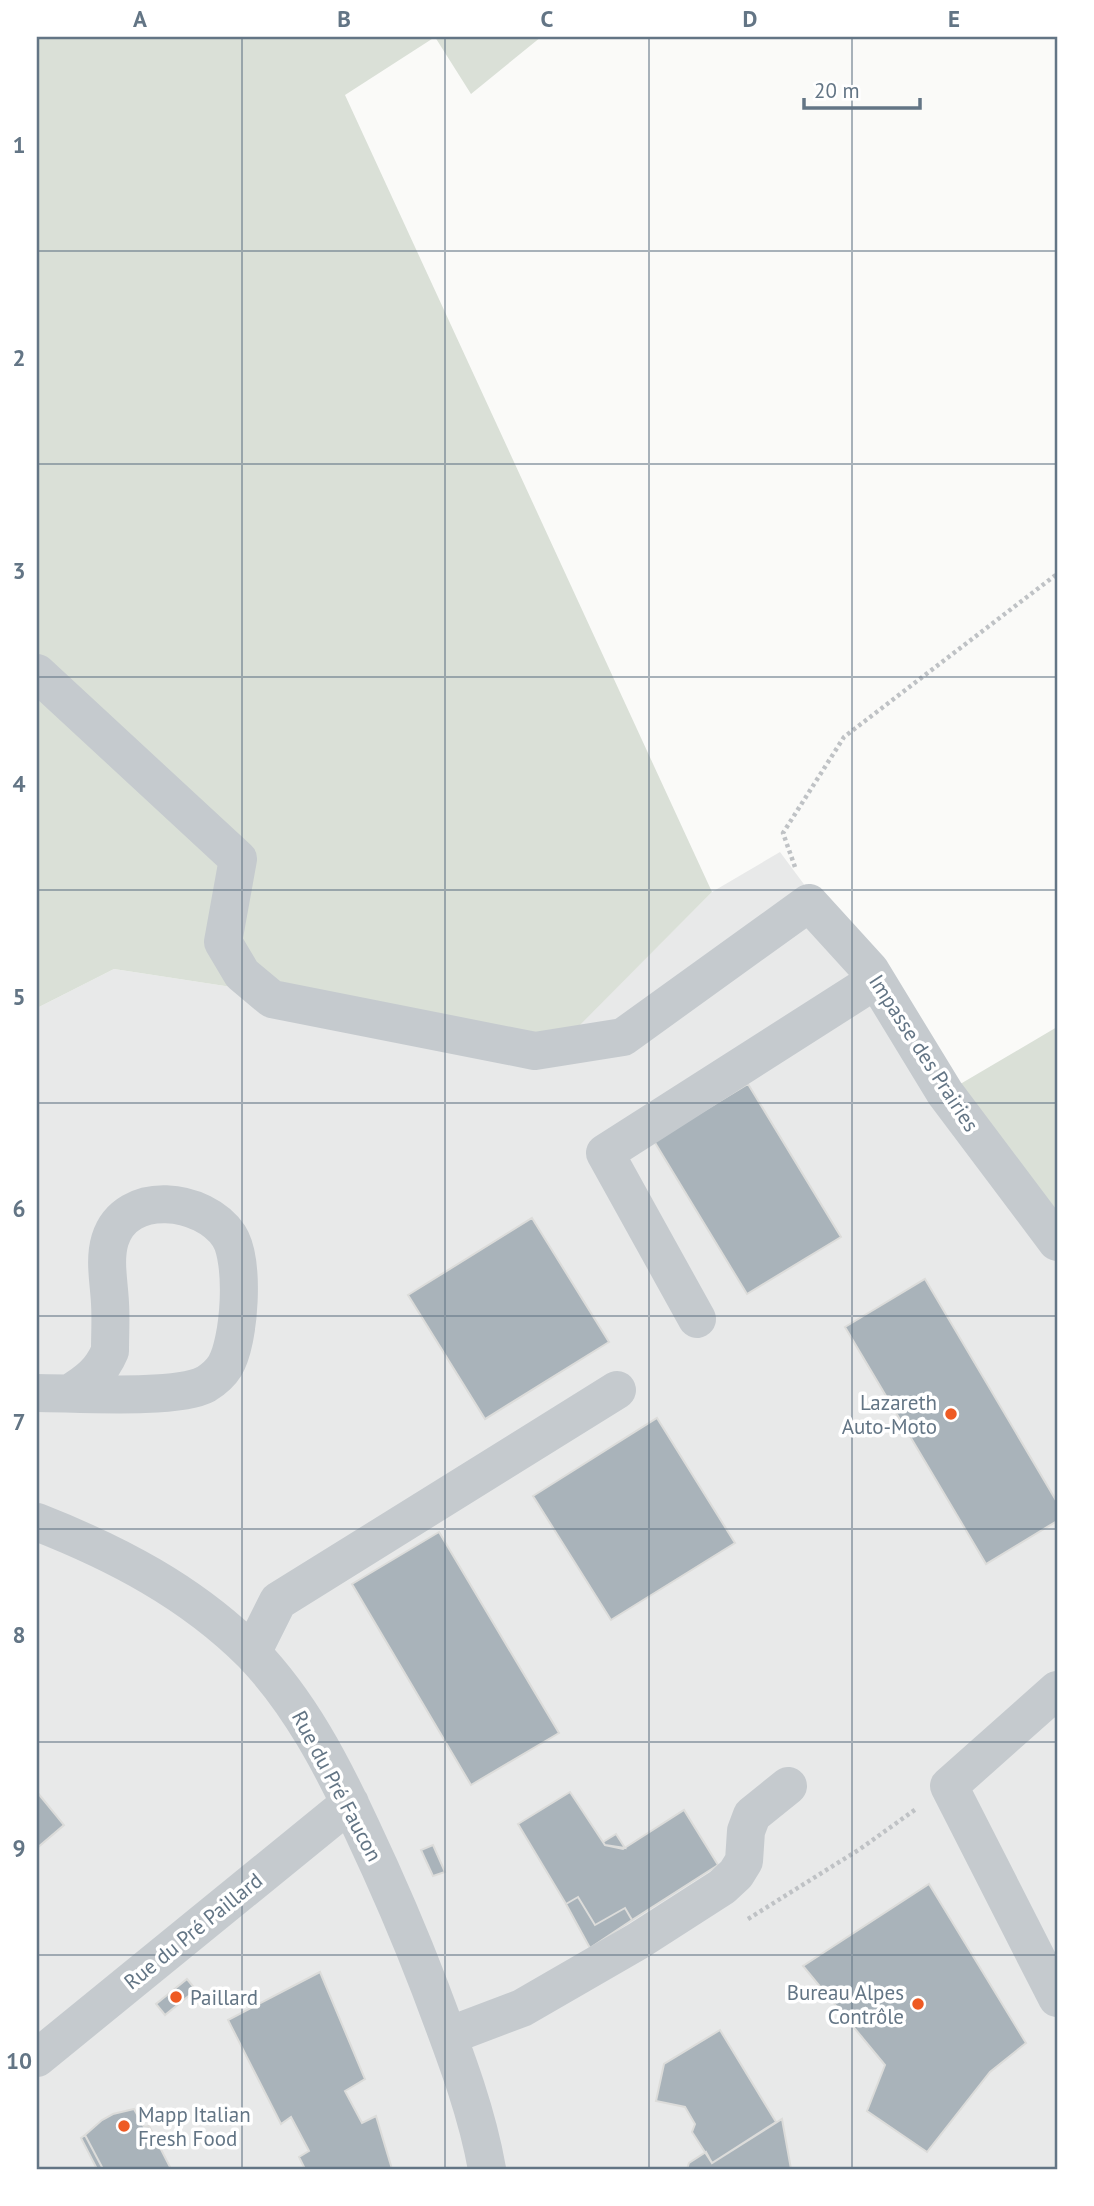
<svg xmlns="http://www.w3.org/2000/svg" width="1094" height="2206" viewBox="0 0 1094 2206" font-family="'PT Sans',sans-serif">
<rect width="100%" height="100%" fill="#fafaf8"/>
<path fill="#e8e9e9" d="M780,852L1057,1225V2169H37V1008L114,969L566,1038L712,892Z"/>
<path fill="#dae0d7" d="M37,37H541L471,94L435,37L345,95L712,892L567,1038L114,969L37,1008Z
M1057,1027V1225L945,1093Z"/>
<path fill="#a9b3ba" stroke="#dcdcda" stroke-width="2" d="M748,1084L841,1237L747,1294L654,1141Z
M532,1218L609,1342L485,1419L408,1295Z
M925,1279L1057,1502V1521L986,1564L845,1327Z
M657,1418L735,1543L611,1620L533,1496Z
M439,1532L559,1733L471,1785L352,1584Z
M37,1792L64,1825L37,1848Z
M570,1792L605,1845L623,1849L684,1810L718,1865L632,1920L625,1908L595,1925L578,1897L566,1904L518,1824Z
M616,1834L625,1848L605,1845L603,1842Z
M433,1845L445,1872L433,1876L421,1850Z
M929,1884L1026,2043L990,2072L927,2152L867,2111L885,2065L803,1966Z
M578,1897L595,1925L625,1908L632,1920L590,1948L566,1904Z
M320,1972L365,2079L345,2091L362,2123L376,2116L392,2169H305L299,2157L309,2151L291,2117L281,2124L228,2020Z
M187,1979L196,1990L165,2015L156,2004Z
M720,2030L776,2122L712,2163L692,2132L695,2124L685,2107L656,2101L664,2064Z
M134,2109L144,2127L149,2126L171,2169H103L85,2135L102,2120L113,2114Z
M782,2119L791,2169H687L689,2163L706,2152L712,2163Z
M85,2135L103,2169H97L81,2138Z"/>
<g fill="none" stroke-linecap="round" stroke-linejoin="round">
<path stroke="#bfc2c5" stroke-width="4.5" stroke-dasharray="3.5 3.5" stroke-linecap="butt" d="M795,867L783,833L844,737L1057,574
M748,1919L860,1849L916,1809"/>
<path stroke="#c5cace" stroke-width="38" d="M37,673L238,859L223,942L242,974L272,999L535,1051L623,1037L809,903L870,970L945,1093L1057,1242
M697,1319L605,1153L876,980
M37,1393C74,1393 177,1400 206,1384C214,1379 220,1374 225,1366C240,1341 245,1261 229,1236C204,1198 126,1188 110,1240C104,1260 109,1282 110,1303C111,1319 110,1335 110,1351C101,1372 89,1381 70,1393
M37,1522C116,1553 191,1592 252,1653C300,1703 332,1765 361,1827C386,1880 409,1933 430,1988C452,2047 476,2107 487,2169
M252,1653L278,1601L617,1390
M1057,1690L949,1786L1057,1998
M448,2036L522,2008L638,1941L722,1887L736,1874L744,1861L746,1831L752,1815L788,1786
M37,2058L350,1803"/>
</g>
<path fill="none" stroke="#637585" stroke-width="2" stroke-opacity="0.55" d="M242,37V2169M445,37V2169M649,37V2169M852,37V2169M37,251H1057M37,464H1057M37,677H1057M37,890H1057M37,1103H1057M37,1316H1057M37,1529H1057M37,1742H1057M37,1955H1057"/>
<g fill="#ee5a23" stroke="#fff" stroke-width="2.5">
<circle cx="951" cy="1414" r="7"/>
<circle cx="176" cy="1997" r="7"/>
<circle cx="918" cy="2004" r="7"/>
<circle cx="124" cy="2126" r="7"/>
</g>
<g text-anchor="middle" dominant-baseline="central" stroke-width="7" stroke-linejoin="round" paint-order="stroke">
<g font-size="21" fill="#637585" stroke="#fff">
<text transform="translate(924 1053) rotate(57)">Impasse des Prairies</text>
<text transform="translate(337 1786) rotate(62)">Rue du Pré Faucon</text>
<text transform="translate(193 1931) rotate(-39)">Rue du Pré Paillard</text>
</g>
<g font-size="21" fill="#637585" stroke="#fff" text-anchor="end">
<text x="937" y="1402">Lazareth<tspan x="937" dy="24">Auto-Moto</tspan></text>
<text x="904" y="1992">Bureau Alpes<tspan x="904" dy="24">Contrôle</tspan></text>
<text x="190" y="1997" text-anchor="start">Paillard</text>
<text x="138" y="2114" text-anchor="start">Mapp Italian<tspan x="138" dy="24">Fresh Food</tspan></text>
</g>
</g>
<rect width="1094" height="2206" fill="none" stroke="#ffffff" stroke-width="77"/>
<path d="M804 98v10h116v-10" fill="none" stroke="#637585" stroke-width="3.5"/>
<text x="814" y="98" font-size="21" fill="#637585" stroke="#ffffff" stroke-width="5" paint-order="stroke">20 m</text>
<rect x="38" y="38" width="1018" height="2130" fill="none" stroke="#637585" stroke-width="2.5"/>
<g font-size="23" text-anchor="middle" font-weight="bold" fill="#637585">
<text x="140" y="27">A</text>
<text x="344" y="27">B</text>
<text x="547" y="27">C</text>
<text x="750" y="27">D</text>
<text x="954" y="27">E</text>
<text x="19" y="153">1</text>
<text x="19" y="366">2</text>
<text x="19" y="579">3</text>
<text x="19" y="792">4</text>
<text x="19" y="1005">5</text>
<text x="19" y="1217">6</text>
<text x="19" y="1430">7</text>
<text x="19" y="1643">8</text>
<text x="19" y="1856">9</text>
<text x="19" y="2069">10</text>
</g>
</svg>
